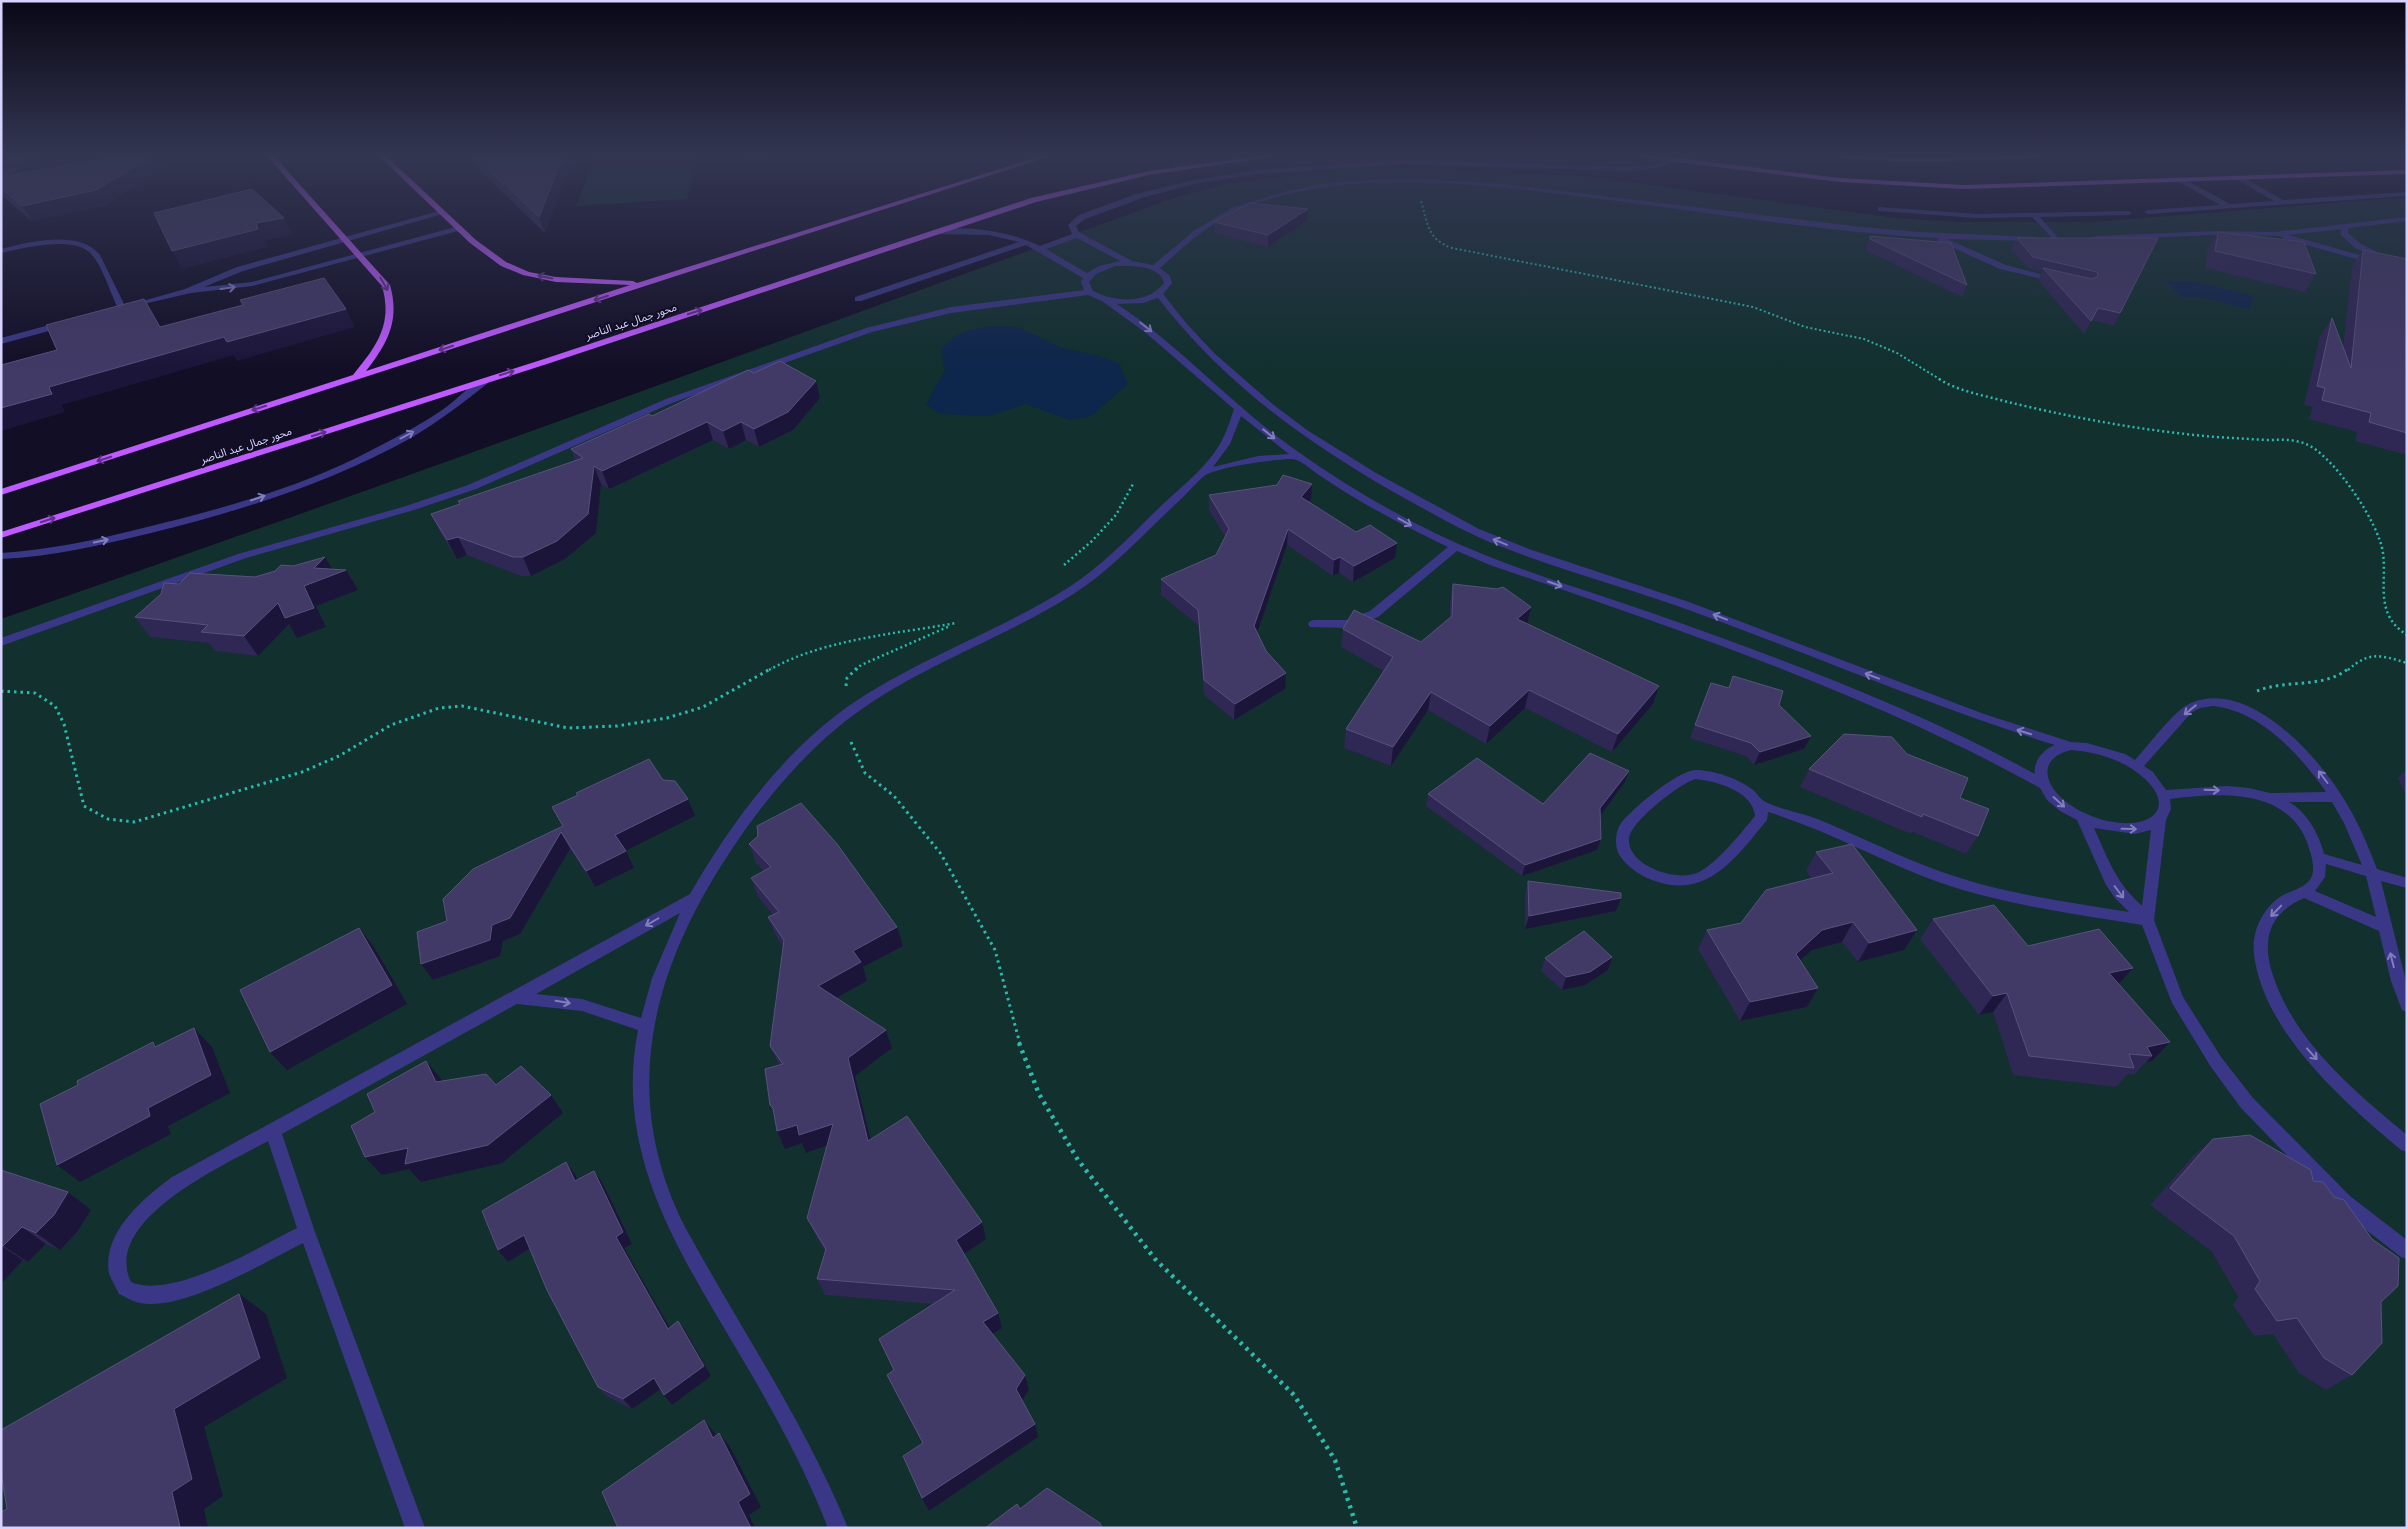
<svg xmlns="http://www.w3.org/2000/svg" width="2408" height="1529" viewBox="0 0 2408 1529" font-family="'IBM Plex Sans','Noto Sans Arabic',sans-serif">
<rect width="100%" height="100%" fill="#120e26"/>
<path fill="#11302e" d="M596,156H698L687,199L576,206Z
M1354,168L1583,176L1896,218L1958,222H2094L2407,197V1528H1V619C394,483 784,339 1174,198L1224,184Z"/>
<path fill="#0d264b" d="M2165,281H2192L2254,296L2249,309L2201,297H2181Z
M993,326L1018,327L1062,348L1095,355L1119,363L1128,384L1091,416L1070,420L1026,404L988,416L939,414L926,404L945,370L941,351C953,332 971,329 993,326Z"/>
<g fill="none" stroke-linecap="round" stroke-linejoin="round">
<path stroke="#2cbaaf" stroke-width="2" stroke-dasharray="2 2.5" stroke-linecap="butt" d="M1421,201C1428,224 1427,239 1452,248L1753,307L1805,327L1864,339L1897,353L1941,380"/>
<path stroke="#2cbaaf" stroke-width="2.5" stroke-dasharray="2 3" stroke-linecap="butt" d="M1939,379C1958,391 1982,395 2004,401C2073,418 2145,431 2216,437C2233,438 2249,439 2266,440C2281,440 2295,438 2310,446C2336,460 2379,523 2383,553C2387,584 2374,614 2407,635
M1064,565L1092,541L1116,515L1133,484
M769,670C824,639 895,634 956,623
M856,670L861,665L950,626
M2348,670C2369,651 2381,655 2407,663"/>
<path stroke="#2cbaaf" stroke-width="3" stroke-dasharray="2.5 4" stroke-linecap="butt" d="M846,686L847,678L857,668
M1,691L35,693L55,706L64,724L84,806L108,819L134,822L302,772L339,756L391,725L439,708L462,706L568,728L617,726L667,718L703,707L772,668
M2257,691C2286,679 2325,689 2349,668
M851,742L865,773L894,796L941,854L995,950L1020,1044"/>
<path stroke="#2cbaaf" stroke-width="4.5" stroke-dasharray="3 5" stroke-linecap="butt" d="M1019,1043L1039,1094L1078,1160L1155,1259L1294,1395L1335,1460L1357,1528"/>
<path fill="#3a3886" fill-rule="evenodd" d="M1674,157L1676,158V160L1657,168L1628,171L1404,164L1258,174L1194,184L1142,198L1085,219L1076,226L1079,232L1132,261L1153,265L1195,230L1232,208L1287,191L1328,183L1369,180L1411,179L1495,183L1862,227L1919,232L2036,237V241H2033L1947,239L2006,265L2059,279V283L2000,269L1938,241V238C1822,232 1708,212 1593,198C1484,185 1340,165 1237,211C1208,224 1183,247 1160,268L1170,276L1172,283L1163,294L1187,324L1214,353L1275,406L1307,430L1376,473L1479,529L1529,549L1689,602L1984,714L2071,742L2087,743L2125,754L2135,760C2148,746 2175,709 2191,703C2247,679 2314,752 2340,793C2356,817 2367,843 2377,869L2407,878V888L2381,881L2407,985V1012L2402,1010L2391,981L2379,931L2304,898C2272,912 2262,935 2271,969C2291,1039 2353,1090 2407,1135V1152L2401,1150C2345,1103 2263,1032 2254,954C2251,931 2264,905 2285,894C2294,890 2306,887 2311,878C2316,869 2311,854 2308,845C2288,787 2219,793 2170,799L2171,809L2166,820L2154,920L2183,997L2221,1057L2253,1098L2350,1196L2407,1240V1259L2401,1257L2338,1208L2241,1108L2211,1067L2172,1003L2142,925C2074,914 2006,905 1941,883C1882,862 1828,830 1768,812L1767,820C1737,856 1709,898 1658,882C1642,877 1629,869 1620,856C1614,847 1615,832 1621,823C1632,809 1678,770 1696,770C1714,770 1739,779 1753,790C1757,793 1760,799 1764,801C1773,807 1800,813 1812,817C1851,832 1887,851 1926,866C1991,892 2061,901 2129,912L2115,898L2106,885L2077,820L2060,811L2047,800L2040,788C1867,692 1677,629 1490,565L1457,551L1378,617L1347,628L1310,627L1308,624L1310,621L1314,620H1346L1370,611L1448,547C1404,526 1360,503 1319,475C1311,470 1302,460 1292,459C1275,459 1217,467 1204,476C1196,483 1189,491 1181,499C1146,531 1115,567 1075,593C1005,638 923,664 855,714C807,749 767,797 734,846C653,966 617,1092 685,1227C740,1328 804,1421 848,1528H828C805,1469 775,1414 743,1360C682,1256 613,1156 638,1030L582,1011L517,1004L282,1134L315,1232L425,1528H405L303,1243C265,1262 182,1312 140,1303C133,1302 126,1297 119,1294C116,1287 111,1280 109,1273C102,1232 144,1198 172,1177L690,894C730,824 783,752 850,705C918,659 997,632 1066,589C1103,566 1132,534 1163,504C1182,486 1206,468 1220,444C1226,434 1230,421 1234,409L1146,333L1102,301L1088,295L951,313L872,332L672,403L476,489L414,510L246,558L1,646V638L238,554L406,506L468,485L666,399L866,328L951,307L1084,290L1081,282L1083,278L1026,245L861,301H855V297L1019,242L989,235L935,234H932V230C965,225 1010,231 1040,246L1072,234L1068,225L1079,215L1136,194L1194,180L1258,170L1404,160L1628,167L1656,164ZM1077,238L1120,261L1099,266L1087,273L1046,249ZM1115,266C1129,266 1160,264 1164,283C1147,305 1115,302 1093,291L1089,282L1096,274ZM1158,298C1224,383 1304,441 1397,494C1430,512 1462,531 1497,545C1565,572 1636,590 1705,616C1822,659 1936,708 2055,745C2043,749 2033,762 2035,774C1913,707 1780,658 1649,612C1579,588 1506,567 1439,535C1381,507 1325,473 1274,434C1220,392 1174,342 1117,304L1143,303ZM1241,416L1289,454L1258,456L1213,467L1230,444ZM2213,706C2261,711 2300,755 2326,792L2270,793L2249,788L2227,786L2166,790L2153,772L2144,766L2192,712L2200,708ZM2071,750C2097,752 2125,760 2145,779C2172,804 2157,825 2122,823C2104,822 2085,815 2069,804C2045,787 2035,759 2071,750ZM1695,779C1716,781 1753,791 1755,816C1741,833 1718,862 1699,872C1678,883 1627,866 1629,839C1630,822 1678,785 1695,779ZM2289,802H2332L2344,823L2362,865L2324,854C2319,834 2307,812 2289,802ZM2094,828L2135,834L2151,830L2142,906C2115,881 2109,861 2094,828ZM2326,864L2366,876L2376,917L2315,891L2325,877ZM680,913L652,978L641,1018L582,999L536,994ZM268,1141L297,1228C259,1247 172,1300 131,1282C101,1219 227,1164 268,1141Z
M2241,176L2283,200L2407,192V196L2148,214L2144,212L2148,210L2220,205L2179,182V178H2182L2230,204L2274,201L2238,180L2237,178Z
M1878,207L1976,214L2128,211L2132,213L2128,215L2040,217L2059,239L2055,241L2032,217L1976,218L1881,211H1878Z
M439,211L446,213L243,271L204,287L252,282L459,226H462V230L252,286L191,293L126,308L122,310L118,308C110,293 102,263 89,252C71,236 23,248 1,253V249C28,242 80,229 100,255L125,306L185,289L237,267Z
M2407,217V221L2349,228L2348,233L2361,244L2385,256L2386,258L2382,260L2355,248L2341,235V229L2289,235L2377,260L2378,262L2374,264L2282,238L2281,236L2215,235L2096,240L2092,238L2096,236L2215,231L2275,232Z
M64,321L68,324L67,326L1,344V338Z
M485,378L488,379V383C463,403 438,422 411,438C330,483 240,511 151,533C101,545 52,557 1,559V553C51,550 99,539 147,527C221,509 298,488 366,453C393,439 421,425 445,408C458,399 471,383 485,378Z"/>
<path fill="#be5aff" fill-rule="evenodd" d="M267,156H274L390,285C400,320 388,343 366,371L630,285L556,282L523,275L501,266L470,243L379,156H386L476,240L506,262L529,272L556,277L633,281L637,283L1041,156H1051L747,253L1,495V489L353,375C377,346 393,324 382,286Z
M1260,156H1278L1149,175L1036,202L550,363L1,538V532L544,359L1031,198L1149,171Z
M1641,156H1661L1840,178L1964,185L2407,170V174L1964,189L1840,182L1644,158Z
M1838,156L1917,158L2036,156L2033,158L1917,162L1841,158Z"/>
</g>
<path fill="#2f2754" d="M1,156H75L55,167L170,164L171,165L105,205L32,221L1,195Z
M467,156H578L562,187L545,233L482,173Z
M740,156H805L741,161Z
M1307,221L1268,247L1214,233V222Z
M2218,232L2316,274L2305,292L2205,268L2208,249Z
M1870,236L1967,285L1962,297L1865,250Z
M2017,238H2158L2114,326L2092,320L2084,334L2038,280L2042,272L2028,268L2011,249Z
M2363,250L2407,259V455L2355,441L2357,432L2309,419L2313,407L2304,405L2320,336L2332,318L2343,347L2352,267Z
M754,373L820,398L793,430L759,447L746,440L729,449L713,440L609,489L601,484L596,533L565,559L531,576H521L467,555L457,559L440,532L431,514L460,504L575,460L571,449Z
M1209,495L1311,499L1309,502L1395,558L1353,582L1339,573L1333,576L1287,545L1257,632L1285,689L1234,720L1204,695L1198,625L1161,595V579L1216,555L1225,537L1209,510Z
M325,557L332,569L346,570L358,590L316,606L326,627L297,638L289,624L258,656L215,651L209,643L150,637L135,617L161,594L179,584L255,577Z
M1453,584L1531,607L1527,624L1653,704L1612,752L1525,708L1486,744L1428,710L1391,766L1344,748L1346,729L1383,671L1341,647L1343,629L1421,642L1450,618V602Z
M1711,683L1804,749L1754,765L1746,756L1690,738Z
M1907,754L1960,798L1978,836L1966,854L1913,832L1911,834L1800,787L1809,769Z
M2407,769V798L2398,778Z
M1629,771L1625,782L1600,815L1601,839L1597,850L1522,876L1426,806L1428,794L1543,804Z
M663,780L695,816L625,850L634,868L595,887L570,849L520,934L503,941L500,956L433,980L447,921L563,826L552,807Z
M749,844L897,927L903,946L863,967L867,981L836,998L886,1030L892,1048L855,1076L870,1139L986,1239L964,1254L1002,1328L993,1334L1029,1390L1022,1400L1038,1437L929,1511L922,1498V1443L887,1375L894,1370L879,1339L934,1304L825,1295L817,1279L825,1252L815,1234L807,1218L827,1146L806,1153L802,1143L785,1149L777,1131L774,1115L770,1105L779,1065L770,1046L783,947L776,936L768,917L773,915L758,897L751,878L763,871L756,863Z
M1816,852L1917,930L1904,950L1858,962L1842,942L1812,950L1800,960L1818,988L1807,1007L1740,1021L1698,949L1707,930L1741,923L1811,878L1806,871Z
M1528,881L1616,911L1525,929V895Z
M1933,919L2028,946L2119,984L2170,1042L2152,1061L2146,1062L2134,1075L2128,1074L2116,1087L2013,1075L1993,1012L1979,1015L1920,939Z
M1612,957L1608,970L1585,985L1562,990L1541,971L1545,958Z
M2213,1139L2313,1181L2381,1302L2352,1375L2326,1390L2299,1373L2273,1334L2254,1336L2233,1305L2238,1297L2212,1252L2150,1205L2193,1156Z
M566,1162L575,1174L578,1180L602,1182L632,1244L624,1248L669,1328L678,1321L686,1332L711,1376L672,1405L664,1395L660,1389L632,1409L608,1397L598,1387L530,1248L508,1262L498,1250Z
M1,1170L68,1192L91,1210L77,1232L60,1250L46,1244L28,1262L23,1260L1,1284Z"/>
<path fill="#1c153a" d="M1,156H75L49,170L1,181Z
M154,156H166L171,165L105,205L32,221L22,206Z
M565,156H578L562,187L545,233L539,217L557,171Z
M1308,209L1307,221L1268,247V235Z
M284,218L293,235L265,240L267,247L182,269L172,251L256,223Z
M346,309L355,327L237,361L234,355L62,405L65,412L1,431V408L49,387L224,337Z
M816,381L820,398L793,430L759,447L754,429Z
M707,422L713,440L609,489L602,471Z
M741,422L746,440L729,449L723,431Z
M594,466L601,484L596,533L565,559L531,576L523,557Z
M1312,484L1311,499L1300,512L1301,497Z
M1288,529L1287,545L1254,642V626Z
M458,537L467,555L457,559L447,540Z
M1397,543L1395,558L1353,582L1354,566Z
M325,557L335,574L346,570L358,590L316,606L326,627L297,638L289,624L258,656L244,636L278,603L304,586L314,568Z
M1340,557L1339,573L1333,576L1334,560Z
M1531,607L1527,625L1517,619Z
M1286,673L1285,689L1234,720L1235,704Z
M1659,686L1653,704L1612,752L1618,734Z
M1529,690L1525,708L1486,744L1490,726Z
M1431,692L1428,710L1391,766L1393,747Z
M1811,736L1804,749L1754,765L1760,752Z
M1629,771L1625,782L1597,820L1600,808Z
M688,799L695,816L623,852L615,835Z
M561,832L570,849L520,934L503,941L500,956L433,980L421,964Z
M1601,839L1597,850L1522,876L1525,865Z
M626,851L634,868L595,887L586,871Z
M1621,898L1616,911L1525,929L1529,916Z
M1853,922L1842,942L1812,950L1785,973L1796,954L1822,930Z
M897,927L903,946L863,967L867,981L825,1004L818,986L853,951Z
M359,928L374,947L407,1004L287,1070L270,1052Z
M1917,930L1904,950L1858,962L1869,943Z
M1612,957L1608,970L1585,985L1562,990L1566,977Z
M2133,968L2116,987L2109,973Z
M1818,988L1807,1007L1740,1021L1750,1002Z
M2007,993L1993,1012L1979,1015L1993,996Z
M194,1028L212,1047L230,1093L168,1126L171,1134L80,1182L57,1165L148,1108Z
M886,1030L892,1048L855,1076L875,1158L868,1141L848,1058Z
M2170,1042L2152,1061L2146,1062L2152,1056L2147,1047Z
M426,1061L441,1079L451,1100L436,1082Z
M551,1095L563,1113L502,1163L421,1182L409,1169L382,1175L365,1157Z
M833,1124L840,1141L806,1153L802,1143L785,1149L777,1131L797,1125Z
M566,1162L575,1174L584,1193L575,1181Z
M594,1171L602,1182L632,1244L624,1248L676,1339L668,1329L616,1237Z
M68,1192L91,1210L77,1232L60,1250L36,1233Z
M982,1222L986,1239L961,1256L956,1240Z
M22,1227L46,1244L28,1262L3,1246Z
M524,1235L534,1246L508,1262L498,1250Z
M1,1246L23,1260L1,1284Z
M239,1294L266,1314L287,1378L204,1427L223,1496L204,1509L208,1528H181L172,1492L174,1409Z
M998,1313L1002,1328L988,1337L983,1322Z
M678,1321L686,1332L711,1376L672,1405L664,1395Z
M1025,1375L1029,1390L1020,1403L1016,1389Z
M654,1378L662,1388L632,1409L623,1399Z
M704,1420L716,1435L725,1452L713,1438Z
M1035,1424L1038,1437L929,1511L922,1498Z
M719,1433L730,1447L761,1507L749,1515L755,1528H751L738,1502Z"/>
<path fill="#413966" stroke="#58527e" d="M1,156H41L1,164Z
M122,156H154L96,190L22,206L1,188V172L18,168L4,176Z
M475,156H565L557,171L539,217Z
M252,189L284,218L256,223L258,229L172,251L154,213Z
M1250,203L1308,209L1268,235L1214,222Z
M2218,232L2304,242L2316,274L2215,251Z
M1870,236L1951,243L1967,285L1870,239Z
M2017,238H2158L2120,313L2098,308L2091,321L2043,268L2092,279L2098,276L2097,272L2033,257Z
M2363,250L2407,259V433L2369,422L2371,413L2322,400L2325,388L2317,386L2332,318L2351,368Z
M324,278L346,309L227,342L224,337L49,387L52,394L1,408V365L57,350L46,325L144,299L160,327L243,305L240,300Z
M780,361L816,381L788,412L754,429L741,422L723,431L707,422L602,471L594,466L588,514L557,541L523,557H513L458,537L447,540L431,514L460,504L458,501L583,458L571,449L649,414L652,416L748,370L754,373Z
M1283,475L1312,484L1301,497L1356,532L1370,525L1397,543L1354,566L1340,557L1334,560L1288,529L1254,626L1266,651L1286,673L1235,704L1204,680L1198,610L1161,579L1216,555L1229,529L1209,495L1277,485Z
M325,557L314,568L346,570L304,586L314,608L285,618L278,603L244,636L201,632L208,625L135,617L161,594L164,583L179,584L190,573L255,577L275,571L281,565L293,566Z
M1453,584L1497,589L1503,587L1531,607L1517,619L1659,686L1618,734L1529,690L1490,726L1431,692L1393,747L1346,729L1393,657L1343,629L1354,610L1421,642L1452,616Z
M1733,676L1783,691L1779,705L1811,736L1760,752L1751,743L1695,725L1711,683L1729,688Z
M1844,734L1892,737L1907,754L1968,778L1960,798L1989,809L1978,836L1923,814L1922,817L1809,769Z
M1590,753L1629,771L1600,808L1601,839L1525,865L1428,794L1477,758L1543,804Z
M649,759L663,780L675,781L688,799L615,835L626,851L586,871L561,832L510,918L492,925L490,940L421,964L417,932L447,921L443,899L473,869L563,826L552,807L578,795L576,793Z
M801,803L837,844L897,927L853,951L861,962L818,986L886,1030L848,1058L868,1141L907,1116L982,1222L956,1240L998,1313L983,1322L1025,1375L1016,1389L1035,1424L922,1498L903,1456L923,1443L887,1375L894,1370L879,1339L955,1290L817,1279L826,1249L807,1218L833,1124L799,1135L797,1125L777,1131L773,1108L770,1105L765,1069L783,1064L770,1046L784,940L768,917L779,912L751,878L771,867L749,844L758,836L757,826Z
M1852,844L1917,930L1869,943L1853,922L1822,930L1796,954L1818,988L1750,1002L1707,930L1741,923L1766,890L1833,873L1816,852Z
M1528,881L1621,893V898L1529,916Z
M1994,905L2028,946L2099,929L2133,968L2109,973L2170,1042L2147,1047L2152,1056L2129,1054L2134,1068L2029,1056L2007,993L1993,996L1933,919Z
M359,928L392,985L270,1052L240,990Z
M1584,931L1612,957L1590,972L1566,977L1545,958Z
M194,1028L211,1075L148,1108L150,1116L57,1165L40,1104L78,1085L77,1081L153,1042L155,1047Z
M426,1061L436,1082L486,1074L496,1085L521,1066L551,1095L488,1145L405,1164L408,1148L365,1157L351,1126L375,1112L367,1094Z
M2250,1135L2311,1170L2313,1181L2323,1182L2334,1197L2344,1200L2372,1239L2399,1258L2398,1286L2381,1302L2382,1343L2352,1375L2324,1358L2297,1318L2277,1321L2255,1289L2260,1281L2234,1236L2170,1188L2213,1139Z
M566,1162L575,1181L594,1171L623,1232L616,1237L668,1329L678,1321L704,1366L664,1395L654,1378L623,1399L598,1387L547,1290L524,1235L498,1250L482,1211Z
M1,1170L68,1192L54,1215L36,1233L22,1227L3,1246L1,1245Z
M239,1294L260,1358L174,1409L192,1479L172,1492L180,1527L181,1528H1V1512L7,1509L1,1473V1430Z
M704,1420L713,1438L719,1433L750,1494L738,1502L751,1528H618L602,1492Z
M1047,1488L1100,1523L1102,1528H985L1017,1504L1020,1509Z"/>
<defs><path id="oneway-shaft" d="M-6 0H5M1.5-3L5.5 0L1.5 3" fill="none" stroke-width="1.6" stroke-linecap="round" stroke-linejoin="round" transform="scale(1.25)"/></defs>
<g stroke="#5f3088">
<use href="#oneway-shaft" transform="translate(545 277) rotate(-169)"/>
<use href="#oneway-shaft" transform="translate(384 284) rotate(60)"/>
<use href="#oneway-shaft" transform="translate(601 298) rotate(162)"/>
<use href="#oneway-shaft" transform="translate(695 312) rotate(-18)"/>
<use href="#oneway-shaft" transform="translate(446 348) rotate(162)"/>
<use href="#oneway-shaft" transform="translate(507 373) rotate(-18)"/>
<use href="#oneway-shaft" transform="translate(259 408) rotate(162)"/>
<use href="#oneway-shaft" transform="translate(319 434) rotate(-18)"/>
<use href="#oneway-shaft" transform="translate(104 459) rotate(162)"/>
<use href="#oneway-shaft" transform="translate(48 520) rotate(-18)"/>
</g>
<g stroke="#817ebc">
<use href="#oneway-shaft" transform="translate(228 288) rotate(-8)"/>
<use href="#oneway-shaft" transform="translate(1146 327) rotate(38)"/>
<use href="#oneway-shaft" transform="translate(1269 434) rotate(39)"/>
<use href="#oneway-shaft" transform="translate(407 435) rotate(-28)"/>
<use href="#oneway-shaft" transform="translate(258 498) rotate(-19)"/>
<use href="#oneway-shaft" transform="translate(1405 522) rotate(29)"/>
<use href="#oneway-shaft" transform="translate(101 541) rotate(-12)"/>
<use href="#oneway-shaft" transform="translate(1500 542) rotate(-158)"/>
<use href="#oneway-shaft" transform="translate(1555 584) rotate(19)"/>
<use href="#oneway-shaft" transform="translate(1720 617) rotate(-159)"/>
<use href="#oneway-shaft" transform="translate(1872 676) rotate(-159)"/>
<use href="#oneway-shaft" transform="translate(2190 710) rotate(141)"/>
<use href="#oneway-shaft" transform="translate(2024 732) rotate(-163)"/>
<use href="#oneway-shaft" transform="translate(2323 777) rotate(-127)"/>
<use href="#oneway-shaft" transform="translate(2212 790) rotate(2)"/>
<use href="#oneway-shaft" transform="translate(2059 802) rotate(42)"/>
<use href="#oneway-shaft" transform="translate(2129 829) rotate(1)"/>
<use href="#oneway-shaft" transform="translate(2119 892) rotate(53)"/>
<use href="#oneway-shaft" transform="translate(2276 911) rotate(134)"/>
<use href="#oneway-shaft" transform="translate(652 922) rotate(150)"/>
<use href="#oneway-shaft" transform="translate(2392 960) rotate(-104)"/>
<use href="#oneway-shaft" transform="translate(563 1002) rotate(9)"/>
<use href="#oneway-shaft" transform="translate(2312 1054) rotate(48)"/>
</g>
<linearGradient id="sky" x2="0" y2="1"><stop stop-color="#0a0815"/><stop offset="0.42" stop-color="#333652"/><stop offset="1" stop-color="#333652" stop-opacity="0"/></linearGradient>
<rect width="2408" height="370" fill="url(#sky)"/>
<g text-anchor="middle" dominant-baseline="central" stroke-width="4.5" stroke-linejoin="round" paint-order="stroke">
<g font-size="11" fill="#d7d3ff" stroke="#120e26">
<text transform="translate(631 321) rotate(-18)">محور جمال عبد الناصر</text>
<text transform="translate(246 445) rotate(-18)">محور جمال عبد الناصر</text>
</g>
</g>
<rect width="2408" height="1529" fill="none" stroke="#d7d3ff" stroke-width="5"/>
</svg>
